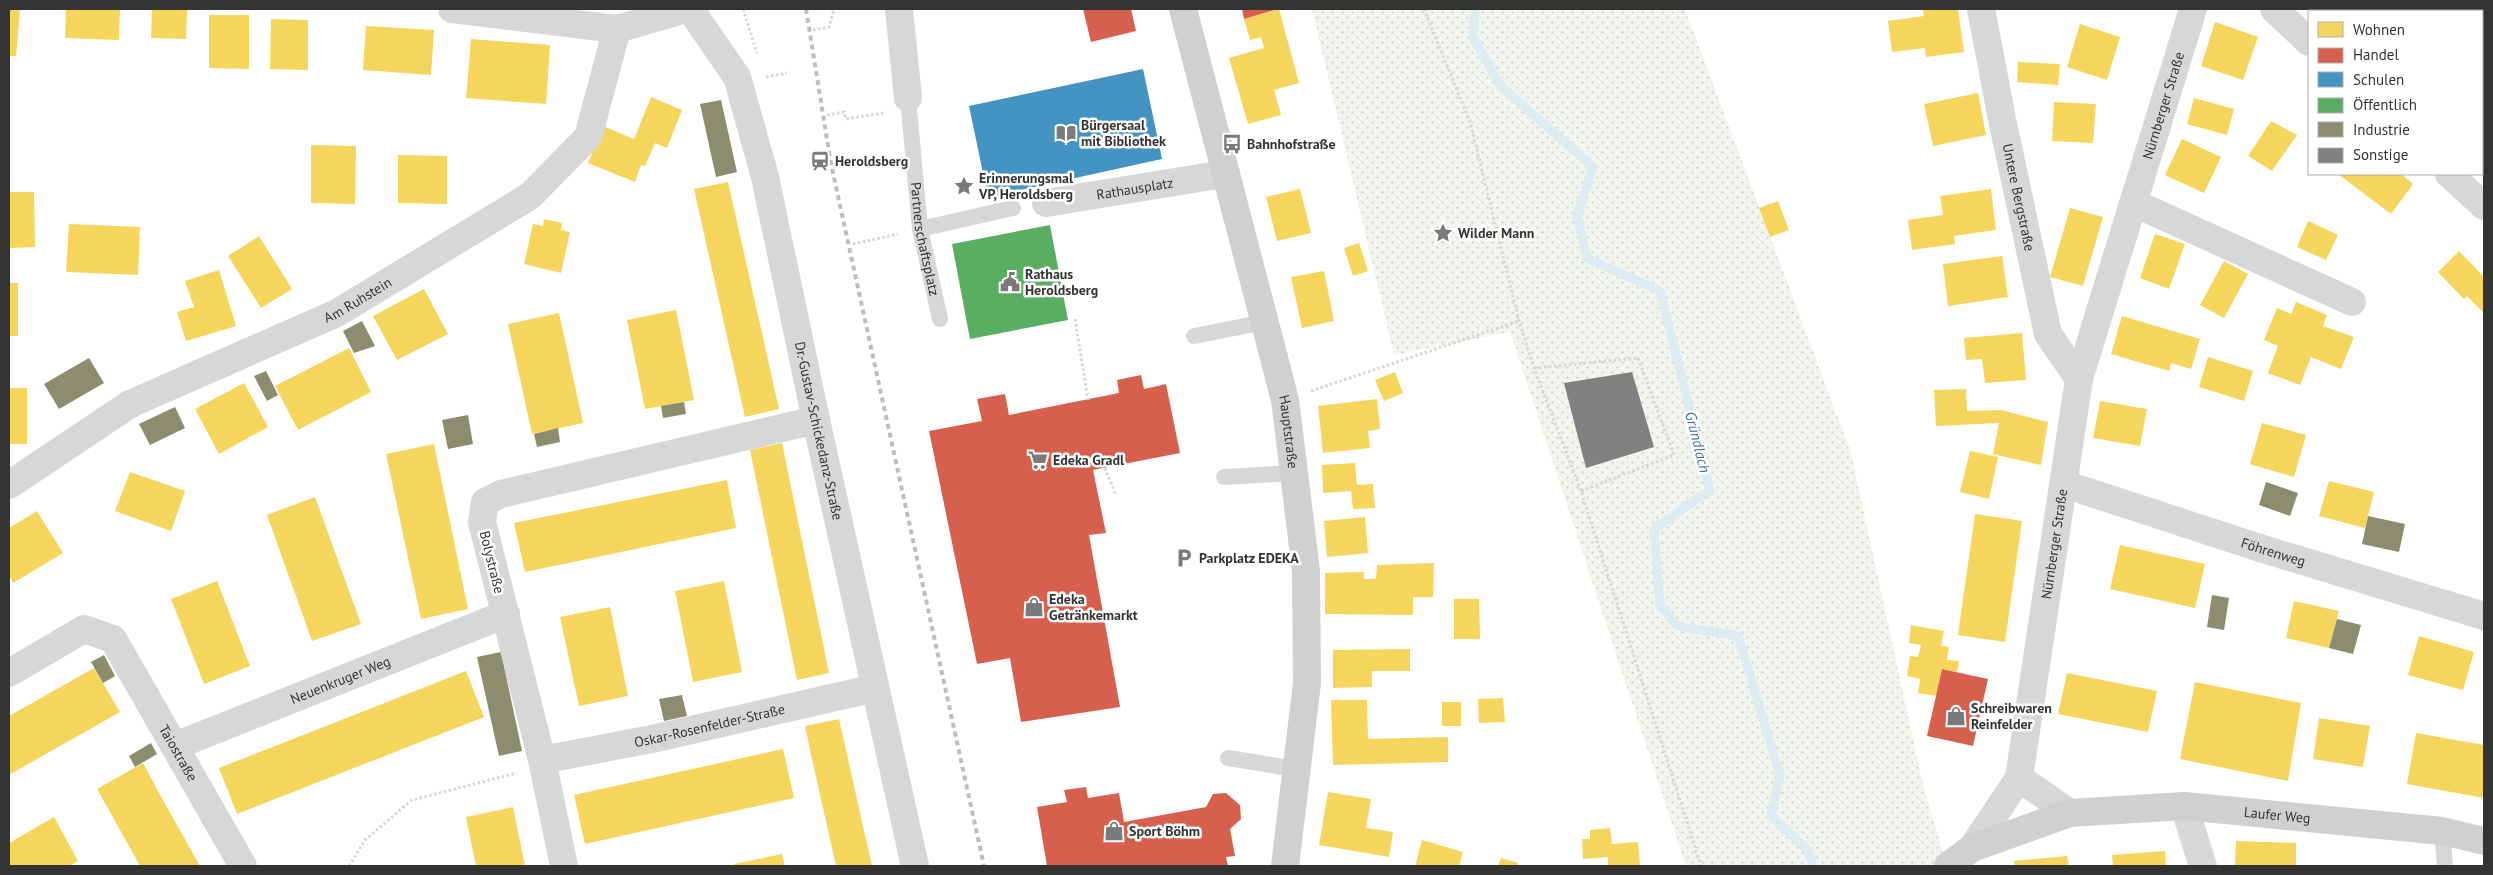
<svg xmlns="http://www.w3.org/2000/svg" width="2493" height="875" viewBox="0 0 2493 875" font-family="'PT Sans',sans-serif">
<defs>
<pattern id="grass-dots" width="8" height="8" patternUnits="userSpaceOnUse" patternTransform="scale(1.25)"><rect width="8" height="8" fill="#f1f5ed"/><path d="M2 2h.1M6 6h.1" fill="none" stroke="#cfd2cc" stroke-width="1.8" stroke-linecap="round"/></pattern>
</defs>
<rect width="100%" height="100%" fill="#fff"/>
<path fill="url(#grass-dots)" d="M1312,9H1685L1851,453L1923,785L1947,866H1686L1510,332L1394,355Z"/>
<path fill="#f6d55c" d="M9,9H20L16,56H9Z
M66,9H120L119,40L65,38Z
M152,9H187L186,39L151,38Z
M1279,9L1299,83L1274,90L1281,115L1248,124L1229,58L1264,48L1261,37L1250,40L1244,19Z
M1923,9H1958L1964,52L1926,57L1925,48L1892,52L1888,21L1924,16Z
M2375,9H2456L2454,11H2379Z
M209,15H249V69L209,68Z
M271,19L308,20V70L270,69Z
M2215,22L2258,37L2243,80L2201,66Z
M2080,24L2120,37L2107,80L2067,67Z
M366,26L434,30L431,75L363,70Z
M2484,33V78L2482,76V36Z
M471,39L550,45L546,104L466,98Z
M2018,62L2060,64L2058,85L2017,82Z
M1978,93L1986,135L1933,146L1924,104Z
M651,97L682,110L667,148L655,143L645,166L641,165L635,182L588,163L603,126L634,139Z
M2194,98L2234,109L2227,135L2187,124Z
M2054,102L2096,104L2093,143L2052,141Z
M2271,121L2297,135L2272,171L2248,156Z
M2182,139L2221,157L2204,193L2165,175Z
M311,145L356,146L355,204L311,203Z
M398,155L447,156V204L398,203Z
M2338,174H2401L2413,184L2391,214Z
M728,182L779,409L745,417L694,189Z
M1300,189L1311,233L1277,241L1266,197Z
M1991,189L1996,230L1954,236L1955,244L1912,250L1908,220L1943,215L1940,196Z
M9,192H34L35,247L9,248Z
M1778,201L1789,230L1770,237L1759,208Z
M2070,208L2103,217L2083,286L2050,277Z
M544,219L562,223L561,230L570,232L561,273L524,264L533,224L543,226Z
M2308,221L2338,235L2326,260L2297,247Z
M69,224L140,227L138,275L66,272Z
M2155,234L2185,244L2169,289L2140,278Z
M259,236L292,289L261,308L228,256Z
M1359,243L1368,271L1353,276L1344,248Z
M2459,251L2484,277V313L2467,296L2464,299L2438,272Z
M2002,256L2008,297L1948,306L1943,264Z
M2224,261L2248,274L2224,318L2200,305Z
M219,270L236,326L186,341L177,312L194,307L185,281Z
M1324,271L1334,321L1302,328L1291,277Z
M9,283H18V336H9Z
M424,289L448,334L397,360L373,316Z
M2296,302L2327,315L2323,326L2354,337L2341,369L2311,357L2300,385L2268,373L2278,346L2264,340L2277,308L2291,314Z
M676,310L694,400L645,409L627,320Z
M559,313L583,423L532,434L508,324Z
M2122,316L2200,339L2191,369L2171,363L2169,371L2111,354Z
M2022,333L2026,380L1985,383L1982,359L1966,360L1964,338Z
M349,348L371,392L298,430L275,386Z
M2208,357L2253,371L2244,401L2199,387Z
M1395,372L1403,393L1384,401L1375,380Z
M244,383L268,427L219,454L195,409Z
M9,388H27V444H9Z
M1966,389L1967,411L2001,410L2048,422L2041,465L1993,454L1999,423L1936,426L1934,390Z
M1377,399L1380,429L1368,431L1370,448L1323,453L1318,406Z
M2100,401L2147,409L2140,446L2093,438Z
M2262,423L2306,435L2294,477L2250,464Z
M782,443L829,673L797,680L750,450Z
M434,444L468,609L421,619L386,454Z
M1970,451L1998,457L1989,499L1960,492Z
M1355,463L1357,485L1373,484L1375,508L1353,509L1351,491L1323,493L1322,465Z
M130,472L185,491L171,531L115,511Z
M727,480L736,528L525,572L514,523Z
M2329,481L2374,492L2365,528L2319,516Z
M315,497L361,624L312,641L267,515Z
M37,511L63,553L13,583L9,575V528Z
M1975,514L2022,521L2005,642L1958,635Z
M1365,517L1368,553L1327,557L1324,521Z
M2120,545L2205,564L2195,608L2110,589Z
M1434,563L1433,597H1413V615L1325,614V573L1364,572V579H1376L1377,565Z
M217,581L250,666L204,684L171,599Z
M724,581L742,672L693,682L675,591Z
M1454,599H1479L1480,639H1454Z
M2294,601L2339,611L2329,648L2286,638Z
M610,607L628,696L579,706L560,617Z
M1911,625L1944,631L1941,646L1949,647L1947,660L1959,661L1957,672L1942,669L1936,696L1918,693L1920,679L1907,676L1910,656L1918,657L1921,645L1909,643Z
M2419,636L2474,652L2463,690L2408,675Z
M1410,649V671H1372V687L1333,688V650Z
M94,668L120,712L9,775V716Z
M466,671L484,717L237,814L219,768Z
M2067,673L2157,691L2148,732L2058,714Z
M2195,682L2301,703L2288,781L2180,759Z
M1503,698L1505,722L1479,723L1478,699Z
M1331,700H1367L1368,739L1448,737V762L1333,765Z
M1442,702H1461V726H1442Z
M2319,718L2370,726L2363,767L2313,759Z
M839,719L865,835L872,866H836L812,759L805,726Z
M2416,733L2484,745V798L2407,784Z
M783,749L794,798L585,844L574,795Z
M143,763L160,795L200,866H140L124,837L97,789Z
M1328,792L1371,799L1366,828L1393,832L1389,857L1319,845Z
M513,807L525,866H476L466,817Z
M54,817L78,861L69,866H9V843Z
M1610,828L1612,844L1638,842L1640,866H1608V857L1583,859L1582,839H1590V830Z
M1422,840L1463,852L1459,866H1415Z
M2236,841L2296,843V866H2235Z
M2165,851L2166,866H2113L2112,855Z
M782,854L785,866H734V864Z
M2067,856L2069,866H2015L2014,861Z
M1501,858L1518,863L1517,866H1498Z"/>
<path fill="#d6604d" d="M1083,9H1131L1136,31L1091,42Z
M1242,9H1278L1244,19Z
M1141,375L1144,389L1166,384L1180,453L1093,470L1106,533L1089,535L1120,707L1021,722L1010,658L977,664L929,431L982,421L977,399L1005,394L1009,415L1119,393L1117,380Z
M1942,669L1988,679L1973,746L1927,736Z
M1086,787L1088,798L1119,793L1124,822L1206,807L1213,794L1226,793L1240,805L1241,819L1230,829L1235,856L1226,857L1228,866H1047L1037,807L1067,802L1064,790Z"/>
<path fill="#4393c3" d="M1143,69L1162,159L988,197L969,106Z"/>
<path fill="#5aae61" d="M1050,225L1068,320L970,339L952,244Z"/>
<path fill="#8c8c6e" d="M721,100L737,172L716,177L700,104Z
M362,321L375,346L354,353L343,331Z
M89,358L104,383L59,409L44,384Z
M266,371L278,395L267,401L254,376Z
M684,402L686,414L663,418L661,406Z
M175,407L185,428L150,445L139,424Z
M468,415L473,444L448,449L442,420Z
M558,428L560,442L537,447L534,434Z
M2266,482L2298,493L2290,516L2259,505Z
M2368,516L2405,524L2399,552L2362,544Z
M2212,595L2229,598L2224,630L2207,627Z
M2337,619L2361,625L2353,654L2329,648Z
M501,652L522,751L499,756L477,657Z
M104,655L115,676L103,683L91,662Z
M682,695L687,716L664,721L659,699Z
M151,743L157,754L135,767L129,756Z"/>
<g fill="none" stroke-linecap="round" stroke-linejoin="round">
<path stroke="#ddebf3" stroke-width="9" d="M1475,9L1473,37L1500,85L1593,167L1577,216L1587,258L1660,291L1710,490L1654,529L1660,605L1677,626L1738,636L1780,775L1771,816L1808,850L1813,866"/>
</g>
<path fill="#818181" d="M1632,372L1654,447L1586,468L1564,383Z"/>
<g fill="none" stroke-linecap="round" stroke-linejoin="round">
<path stroke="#d6d6d6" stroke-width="3" stroke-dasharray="2.5 2.5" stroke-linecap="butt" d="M743,9L757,53
M1424,9L1470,122L1519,321L1534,368L1581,491L1701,866
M813,30L829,27L834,9
M766,77L787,73
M827,115L844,112L846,119L884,113
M853,244L898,234
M1075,319L1088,400
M1534,368L1638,358L1674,455L1581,491
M1311,391L1519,321
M1105,468L1116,496
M349,866L365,840L412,800L517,773"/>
<g stroke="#d7d7d7" stroke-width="16">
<path id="s1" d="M908,98L920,229L940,319"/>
<path d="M920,229L1013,208"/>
<path d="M1194,336L1265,322"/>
<path d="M1224,477L1294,473"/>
<path d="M1228,758L1296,769"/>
<path d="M2442,831L2445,866"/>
</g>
<g stroke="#d7d7d7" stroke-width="28">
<path d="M452,9L617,29L686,9"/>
<path id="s2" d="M690,9L737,77L765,177L816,420L915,866"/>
<path d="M899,9L908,98"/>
<path id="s3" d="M1981,9L2002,119L2048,334L2079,379"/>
<path d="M2274,9L2309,42"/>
<path d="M2449,174L2484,206"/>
<path id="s4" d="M1046,203L1224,174"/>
<path d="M2134,203L2352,302"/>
<path id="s5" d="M2064,484L2263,549L2484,616"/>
<path id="s6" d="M9,485L130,404L337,313L530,196L588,137L617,29"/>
<path id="s7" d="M9,673L84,629L113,639L243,866"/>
<path id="s8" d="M175,746L506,614"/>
<path id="s9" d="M542,760L652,739L875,688"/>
<path d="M2019,778L2070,813"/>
<path d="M2184,806L2203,866"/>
<path id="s10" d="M1972,848L2019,778L2079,379L2193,9"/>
<path d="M564,866L542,760L482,522L485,502L501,494L816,420"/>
</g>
<g stroke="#d0d0d0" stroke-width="28">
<path id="s11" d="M1183,9L1285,400L1294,473L1306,571L1307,683L1285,866"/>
<path id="s12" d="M1948,866L1972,848L2070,813L2184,806L2442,831L2484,841"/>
</g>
<path stroke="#bebebe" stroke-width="4" stroke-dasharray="5 4" stroke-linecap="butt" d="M806,9L831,164L984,866"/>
</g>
<defs>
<symbol id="library-bare" viewBox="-9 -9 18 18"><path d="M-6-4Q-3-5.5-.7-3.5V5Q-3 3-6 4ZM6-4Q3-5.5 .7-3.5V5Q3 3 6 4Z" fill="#7a7a7a" stroke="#fff" stroke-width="2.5" paint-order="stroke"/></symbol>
<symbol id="bus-bare" viewBox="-9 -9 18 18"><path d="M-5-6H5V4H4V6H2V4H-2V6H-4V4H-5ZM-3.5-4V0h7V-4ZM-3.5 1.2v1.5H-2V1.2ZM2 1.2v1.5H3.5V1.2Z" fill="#7a7a7a" stroke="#fff" stroke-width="2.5" paint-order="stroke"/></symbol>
<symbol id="station-bare" viewBox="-9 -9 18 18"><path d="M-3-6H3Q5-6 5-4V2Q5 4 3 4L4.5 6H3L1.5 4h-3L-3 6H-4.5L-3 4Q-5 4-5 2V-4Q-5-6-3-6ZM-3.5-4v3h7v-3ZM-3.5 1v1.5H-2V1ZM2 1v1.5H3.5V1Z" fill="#7a7a7a" stroke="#fff" stroke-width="2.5" paint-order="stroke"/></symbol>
<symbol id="sight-bare" viewBox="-9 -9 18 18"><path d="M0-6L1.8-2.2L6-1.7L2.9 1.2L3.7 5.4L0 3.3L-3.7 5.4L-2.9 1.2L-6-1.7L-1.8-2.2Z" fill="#7a7a7a" stroke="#fff" stroke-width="2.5" paint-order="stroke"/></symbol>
<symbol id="civic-bare" viewBox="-9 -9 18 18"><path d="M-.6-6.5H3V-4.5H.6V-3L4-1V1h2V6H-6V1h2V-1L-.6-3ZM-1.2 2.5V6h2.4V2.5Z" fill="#7a7a7a" stroke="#fff" stroke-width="2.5" paint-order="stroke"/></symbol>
<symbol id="supermarket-bare" viewBox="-9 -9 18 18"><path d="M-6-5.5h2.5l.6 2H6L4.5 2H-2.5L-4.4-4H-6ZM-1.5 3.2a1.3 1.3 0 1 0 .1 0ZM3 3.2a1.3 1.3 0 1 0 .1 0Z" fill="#7a7a7a" stroke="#fff" stroke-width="2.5" paint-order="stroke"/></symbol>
<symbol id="parking-bare" viewBox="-9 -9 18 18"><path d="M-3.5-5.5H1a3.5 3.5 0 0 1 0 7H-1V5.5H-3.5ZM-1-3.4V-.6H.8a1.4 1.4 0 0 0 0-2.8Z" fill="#7a7a7a" stroke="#fff" stroke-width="2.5" paint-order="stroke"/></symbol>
<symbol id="shop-bare" viewBox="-9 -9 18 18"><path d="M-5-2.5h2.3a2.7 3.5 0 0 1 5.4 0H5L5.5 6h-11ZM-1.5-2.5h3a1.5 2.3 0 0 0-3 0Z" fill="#7a7a7a" stroke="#fff" stroke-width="2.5" paint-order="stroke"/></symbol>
</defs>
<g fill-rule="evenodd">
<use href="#library-bare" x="1052" y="119" width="28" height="28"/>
<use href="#bus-bare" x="1218" y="130" width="28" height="28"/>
<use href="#station-bare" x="806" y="147" width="28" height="28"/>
<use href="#sight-bare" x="950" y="172" width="28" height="28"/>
<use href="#sight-bare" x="1429" y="219" width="28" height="28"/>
<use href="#civic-bare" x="996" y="268" width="28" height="28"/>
<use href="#supermarket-bare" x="1024" y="446" width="28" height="28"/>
<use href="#parking-bare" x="1170" y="544" width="28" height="28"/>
<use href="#shop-bare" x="1020" y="593" width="28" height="28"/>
<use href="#shop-bare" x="1942" y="702" width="28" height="28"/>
<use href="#shop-bare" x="1100" y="817" width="28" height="28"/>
</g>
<g text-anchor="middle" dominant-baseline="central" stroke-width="5" stroke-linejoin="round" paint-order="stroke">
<g font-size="14" fill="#333" stroke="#fff">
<text stroke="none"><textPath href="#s10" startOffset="774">Nürnberger Straße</textPath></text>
<text stroke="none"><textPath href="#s4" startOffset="90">Rathausplatz</textPath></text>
<text stroke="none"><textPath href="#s3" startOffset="192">Untere Bergstraße</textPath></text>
<text stroke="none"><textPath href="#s1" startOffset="142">Partnerschaftsplatz</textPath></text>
<text stroke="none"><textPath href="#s6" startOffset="396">Am Ruhstein</textPath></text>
<text stroke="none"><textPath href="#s2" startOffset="446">Dr.-Gustav-Schickedanz-Straße</textPath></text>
<text stroke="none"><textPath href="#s11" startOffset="436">Hauptstraße</textPath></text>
<text stroke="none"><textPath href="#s10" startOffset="321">Nürnberger Straße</textPath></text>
<text stroke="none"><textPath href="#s5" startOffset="220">Föhrenweg</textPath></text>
<text transform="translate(492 562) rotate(76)">Bolystraße</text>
<text stroke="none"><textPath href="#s8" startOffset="178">Neuenkruger Weg</textPath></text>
<text stroke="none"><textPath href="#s9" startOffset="171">Oskar-Rosenfelder-Straße</textPath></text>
<text stroke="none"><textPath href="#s7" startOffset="249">Taiostraße</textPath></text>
<text stroke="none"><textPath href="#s12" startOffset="342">Laufer Weg</textPath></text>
</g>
<g font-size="14" font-weight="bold" fill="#333" stroke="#fff" text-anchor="start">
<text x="1081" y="125">Bürgersaal<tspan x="1081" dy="16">mit Bibliothek</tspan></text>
<text x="1247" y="144">Bahnhofstraße</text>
<text x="835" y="161">Heroldsberg</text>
<text x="979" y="178">Erinnerungsmal<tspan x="979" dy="16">VP, Heroldsberg</tspan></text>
<text x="1458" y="233">Wilder Mann</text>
<text x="1025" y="274">Rathaus<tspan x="1025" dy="16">Heroldsberg</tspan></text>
<text x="1053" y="460">Edeka Gradl</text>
<text x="1199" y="558">Parkplatz EDEKA</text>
<text x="1049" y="599">Edeka<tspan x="1049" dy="16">Getränkemarkt</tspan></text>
<text x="1971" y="708">Schreibwaren<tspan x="1971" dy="16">Reinfelder</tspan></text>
<text x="1129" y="831">Sport Böhm</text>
</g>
<g font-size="15" font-style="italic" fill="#3f7597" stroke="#fff">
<text transform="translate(1698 442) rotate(76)">Gründlach</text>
</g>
</g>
<rect width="2493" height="875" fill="none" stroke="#333333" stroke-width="20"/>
<rect x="2308" y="10" width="175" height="165" fill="#ffffff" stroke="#adadad"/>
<rect x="2318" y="22" width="25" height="15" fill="#f6d55c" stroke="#adadad"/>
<text x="2353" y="35" font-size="15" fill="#333333">Wohnen</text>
<rect x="2318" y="48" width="25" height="15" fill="#d6604d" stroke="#adadad"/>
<text x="2353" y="60" font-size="15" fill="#333333">Handel</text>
<rect x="2318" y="72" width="25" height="15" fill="#4393c3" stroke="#adadad"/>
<text x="2353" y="85" font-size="15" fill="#333333">Schulen</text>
<rect x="2318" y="98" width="25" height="15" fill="#5aae61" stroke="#adadad"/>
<text x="2353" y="110" font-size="15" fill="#333333">Öffentlich</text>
<rect x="2318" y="122" width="25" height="15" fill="#8c8c6e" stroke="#adadad"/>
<text x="2353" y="135" font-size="15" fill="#333333">Industrie</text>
<rect x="2318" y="148" width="25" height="15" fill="#818181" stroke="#adadad"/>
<text x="2353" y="160" font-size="15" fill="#333333">Sonstige</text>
</svg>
